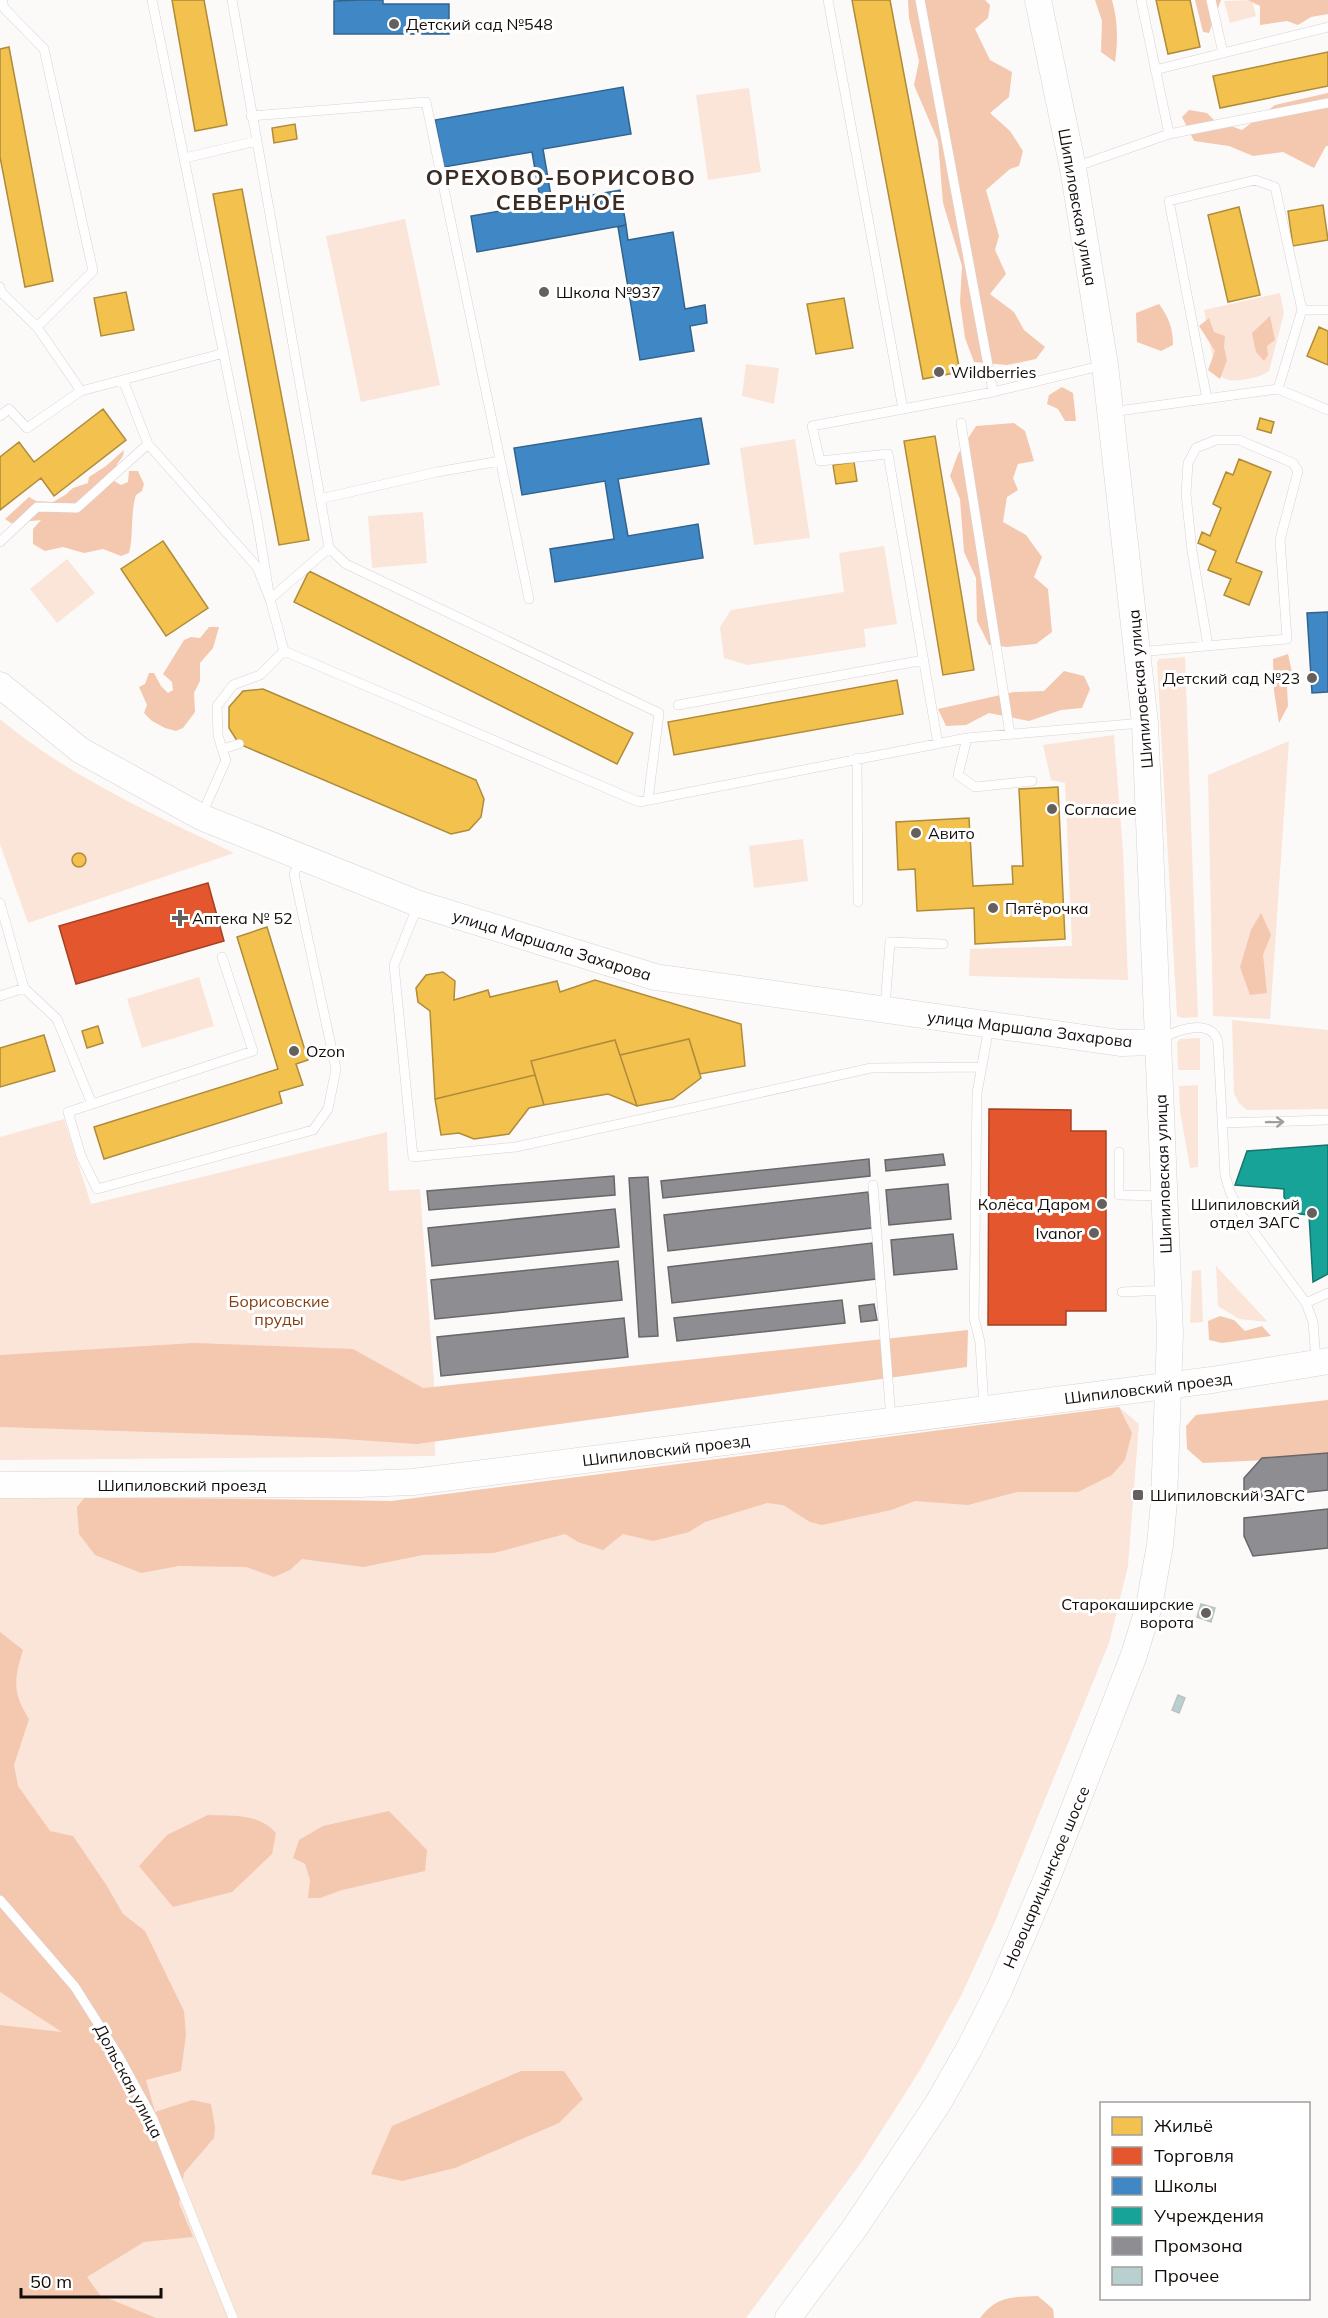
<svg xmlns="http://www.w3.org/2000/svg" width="1328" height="2318" viewBox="0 0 1328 2318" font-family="Mulish,sans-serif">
<rect width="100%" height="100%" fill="#fcfaf8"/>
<path fill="#fbe5d9" d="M1252,0L1256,16L1230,23L1224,1Z
M749,88L761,172L708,180L696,95Z
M405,219L440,385L361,402L326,236Z
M1280,293L1284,313L1269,371C1260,377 1253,378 1242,380C1235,381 1225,381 1220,375C1212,367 1207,323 1204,310Z
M746,364L779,368L774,404L742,396Z
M795,439L810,538L754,545L740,448Z
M423,512L427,563L372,568L368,516Z
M884,546L897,624L864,629L866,647L747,665L724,658L720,627L731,610L844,592L839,553Z
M67,559L95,593L57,623L30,589Z
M1185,657L1198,1017L1182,1018L1177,1016L1157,662L1159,659Z
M0,719C69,777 153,814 234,853L28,923L0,844Z
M1114,735L1123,851L1128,980L969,976L970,949L1072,946L1065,783L1051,780L1043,745Z
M1289,741L1270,1019L1213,1016L1208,775Z
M803,839L808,881L754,888L749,846Z
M199,977L214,1026L142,1048L127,999Z
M1232,1020L1328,1030V1109L1247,1110L1239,1103L1234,1094Z
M1200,1038V1070H1178L1177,1042L1180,1039Z
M1198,1085V1167L1190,1168L1180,1111L1179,1086Z
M64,1119L91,1204L387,1132L389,1191L420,1189L434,1382L435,1456L0,1460V1137Z
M1216,1266L1268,1322L1239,1319L1218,1306Z
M1201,1270L1203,1322L1190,1323L1192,1271Z
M1119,1407L1139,1424L1128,1566L1109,1643L994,1924L961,1996L920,2070L861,2163L746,2318H0V1494L392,1501Z"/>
<path fill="#f4c7af" d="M908,0H985L990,5L988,18L975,29L990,60L1012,72L1009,97L990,113L1010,131L1023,151L1019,166L1010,169L986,190L999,236L995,250L1006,274L990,294L1014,312L1024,330L1045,347L1036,359L1007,365L974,362L965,338L960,302L962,266L943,203L938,141L914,85L919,61L909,18Z
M1095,0H1112C1118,21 1118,41 1115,62L1101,52L1102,21Z
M1195,0H1221L1209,33L1203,32Z
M1248,0H1328V14L1311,17L1298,25L1287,21L1260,25V6Z
M1328,93V146H1326L1314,168L1283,152L1253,156L1229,146L1194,141L1182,117L1189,110L1207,113L1214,120L1242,130L1275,105Z
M1159,304C1169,318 1173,328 1173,345L1161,351L1137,342L1136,313Z
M1270,316L1275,340L1267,346L1268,355L1264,361L1256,352L1252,333Z
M1209,318L1214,332L1225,336L1224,347L1227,360L1220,379L1208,370L1215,351L1199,326Z
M1062,387L1073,393L1076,421H1065L1058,409L1047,404L1049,395Z
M1014,423L1025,431L1034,461L1018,464L1013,478L1018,490L1007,497L1003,522L1026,535L1042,557L1034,577L1048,589L1052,632L1036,644L1007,647L989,645L977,621L976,578L964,552L960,499L950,476L958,454L976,426Z
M124,450L123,456L117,464L114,481L121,485L128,482L129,471H138L144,484L142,491L136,495C130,514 134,534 129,553L121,556L103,549L84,553L63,547L45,551L33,544V529L41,520L11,523L5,519L29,497L36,501L53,502L65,495L73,488L88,483L89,477L106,466Z
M209,627H219L213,648L200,663V681L194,693L195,712L183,728L176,731L165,728L152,721L144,713L147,705L139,687L145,684L149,673H154L161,686L168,693L173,690L172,682L163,674L184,640L191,637L200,638Z
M1288,654L1293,677L1287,687L1288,706L1279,723L1274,691L1273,659Z
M1064,671L1084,676L1090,689L1082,708L1061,710L1029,721L989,713L966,725L946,726L938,709L1014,692L1044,691Z
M1261,913L1271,935L1263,955L1267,993L1250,995L1240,967L1251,930Z
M1220,1316L1234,1320L1245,1331L1262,1326L1271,1336L1222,1343L1209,1340L1208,1321Z
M968,1330L967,1367L417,1444L328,1438L0,1427V1355L194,1343L353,1349L423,1388Z
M1328,1400V1457L1203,1463L1187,1449L1186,1426L1196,1415Z
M1119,1407L1132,1433L1125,1460L1112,1475L1078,1492H1017L968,1505L915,1501L891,1510L822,1525L810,1522L783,1505L767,1503L705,1522L689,1532L653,1541L623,1534L603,1550L578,1542L565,1534L494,1553L423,1555L363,1567L302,1559L290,1570L274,1577L246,1567L179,1566L141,1573L95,1555L79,1534L77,1507L85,1497L392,1501Z
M0,1632L23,1650C14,1680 12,1692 29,1719L14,1765L18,1786L50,1831L73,1836L107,1886L123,1914L145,1931L184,2011L186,2035L181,2071L146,2080L155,2112L192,2100L211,2104L215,2127L214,2138L184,2173L179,2203L193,2237L144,2242L87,2277L100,2295L156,2318H0V2025L62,2032L0,1992Z
M389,1811L427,1850L425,1871L342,1890L320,1898H308L310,1880L305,1864L293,1858L299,1840L323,1826Z
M208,1815C233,1816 258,1813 276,1833L272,1854L232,1892L173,1907L139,1866L167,1835Z
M521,2071H564L583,2099L559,2123L455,2168L402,2181L371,2174L392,2126Z
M1038,2296L1053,2309L1054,2318H980C997,2296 1011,2297 1038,2296Z"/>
<path fill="#f2c14e" stroke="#af8b3a" stroke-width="1.5" d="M172,0H204L227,125L195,131Z
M852,0H890L960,372L923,379Z
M1156,0H1190L1200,47L1168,54Z
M9,47L53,281L25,287L0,157V49Z
M1328,52V86L1220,108L1213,76Z
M295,124L297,139L274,143L272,128Z
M242,189L309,540L279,545L213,194Z
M1323,205L1328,240L1293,246L1288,211Z
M1239,207L1260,295L1228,302L1208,215Z
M126,292L134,330L101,336L94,298Z
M844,298L853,348L816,354L807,304Z
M1319,327L1328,331V365L1307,356Z
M103,409L126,440L54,496L41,478L0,510V457L19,442L34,462Z
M1260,418L1274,422L1271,433L1257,429Z
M935,436L974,670L943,675L904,441Z
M1239,459L1271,472L1236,562L1262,572L1249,605L1224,595L1231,579L1208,570L1216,551L1198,543L1202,532L1210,536L1221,508L1213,504L1226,472L1233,475Z
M854,462L857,481L836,484L833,465Z
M163,541L208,608L166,636L121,569Z
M309,571L633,733L617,764L294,602Z
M897,680L903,714L674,755L668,722Z
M263,689L476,780L484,799L481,817L469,830L451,834L239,744L229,728V707L243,691Z
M1058,787L1065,939L975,944L974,908L917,911L915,869L898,870L896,822L969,818L973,886L1013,884L1012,866H1023L1019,789Z
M72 860a7 7 0 1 1 14 0a7 7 0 1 1-14 0Z
M267,927L308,1060L296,1064L303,1085L279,1092L282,1103L104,1159L94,1127L278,1069L237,937Z
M443,972L455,981L454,1000L488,990L490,997L557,981L560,992L595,980L741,1024L745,1066L700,1074L689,1039L620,1055L615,1040L531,1061L535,1075L435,1099L430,1011L418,1002L416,988L426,975Z
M98,1026L103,1043L87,1048L82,1031Z
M44,1035L55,1071L0,1087V1048Z
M689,1039L701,1078L673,1099L637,1106L620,1055Z
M615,1040L637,1106L608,1094L544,1105L531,1061Z
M535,1075L544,1105L529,1108L509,1134L474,1139L459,1133L441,1135L435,1099Z"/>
<path fill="#e4572e" stroke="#a54123" stroke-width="1.5" d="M208,883L224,941L76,984L59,926Z
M989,1109L1071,1110V1131H1106V1311H1066V1325H988Z"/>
<path fill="#3f88c5" stroke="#32638d" stroke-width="1.5" d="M360,0H383V4H449V34H334V1Z
M623,87L631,134L543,149L552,202L620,190L626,225L477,252L471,216L541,204L532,152L444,167L435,120Z
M626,225L628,240L673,232L685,309L705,305L707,323L690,326L694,351L640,360L618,227Z
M701,418L709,464L618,479L628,536L698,524L703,558L555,582L550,549L614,539L605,481L522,495L514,448Z
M1328,612V692L1312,693L1307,613Z"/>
<path fill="#17a398" stroke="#16766d" stroke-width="1.5" d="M1328,1145V1274L1313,1282L1309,1215L1300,1214L1290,1208L1284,1197V1189L1235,1185L1247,1151Z"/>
<path fill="#8d8d92" stroke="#686769" stroke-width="1.5" d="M943,1154L945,1165L886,1171L885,1160Z
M869,1159L870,1176L663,1198L661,1181Z
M614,1176L615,1195L429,1210L427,1191Z
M648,1177L658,1336L639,1337L629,1178Z
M948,1184L951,1219L889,1225L886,1190Z
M868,1192L872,1228L668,1251L664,1215Z
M615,1209L619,1247L432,1266L428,1228Z
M953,1234L957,1269L894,1275L891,1240Z
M872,1243L876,1279L672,1303L668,1267Z
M618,1261L622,1300L435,1319L431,1280Z
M842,1300L845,1323L677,1341L674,1318Z
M874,1304L877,1320L861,1322L859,1306Z
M624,1318L628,1357L441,1376L437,1337Z
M1328,1453V1490L1244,1499V1478L1262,1458Z
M1328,1509V1548L1253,1556L1244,1536V1518Z"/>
<path fill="#b9d0d0" stroke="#bdc0c0" stroke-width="1.5" d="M1201,1604L1215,1608L1211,1622L1197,1617Z
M1178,1695L1185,1698L1179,1713L1172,1710Z"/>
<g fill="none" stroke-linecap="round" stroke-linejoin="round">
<defs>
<path id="lane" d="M2,0L4,8L44,49L93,271L37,327
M152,0L257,519L270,599L284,651L639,802L967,738L1142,723
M232,0L329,548
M828,0L903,409L993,392L1104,365
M920,0L993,392
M1211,0L1223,53
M1155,70L1328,27
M251,116L426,102L529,599
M1169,134L1328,103
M185,158L256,141
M1075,167L1169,134L1141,0
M0,287L1,292L37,327L81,391
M1302,310H1328
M123,380L148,444L257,567L270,599L329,548L346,564L659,713L648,800
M1278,389L1328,410
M903,409L812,426L820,461L888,454L938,744
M1111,412L1278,389L1302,310L1275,187L1255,180L1169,201L1207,399
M0,416L9,409L27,428L81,391L224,353
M961,423L1010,734
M320,499L437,472L500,461
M0,542L37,507L77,508L148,444
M1138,652L1287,639L1280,540L1298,471L1293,463L1239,440H1216L1196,448L1188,463L1186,494L1192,551L1208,646
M678,705L924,660
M967,738L958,775L975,787L1032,781
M239,744L222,749L218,735L217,706L233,685L260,675L284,651
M857,758L858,902
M202,814L226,760L222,749
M0,903L24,988L0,996
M418,905L394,965L413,1157L516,1147L871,1068L982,1067
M222,957L253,1051L68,1112L81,1156L97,1189L313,1130L328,1109L336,1069L294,874L301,858
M24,988L57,1019L92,1104
M885,1007L890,942L943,944
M1162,1039C1178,1029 1212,1018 1218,1042L1225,1175L1230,1192L1242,1216L1306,1303L1313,1322L1316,1361
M1222,1123L1328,1120
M1119,1152V1195L1163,1196
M873,1185L891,1419
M1122,1292L1168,1290
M1306,1303L1328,1293
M984,1407L980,1342L974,1318L977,1093L989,1027
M0,1900L75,1987L118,2055L153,2119L233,2318"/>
<path id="secondary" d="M0,685L80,750L201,817L419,904L655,977L1120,1043L1158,1042
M0,1485L360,1484L413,1482L1212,1380L1328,1361
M788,2318L854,2229L937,2105L970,2047L999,1990L1047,1878L1134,1655L1149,1606L1160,1545L1164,1501L1170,1333L1145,723L1105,365L1073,168L1038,0"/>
</defs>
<use href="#lane" stroke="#d7d2d0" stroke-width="10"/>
<use href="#secondary" stroke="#d7d2d0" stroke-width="27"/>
<use href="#lane" stroke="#fffefe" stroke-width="9"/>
<use href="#secondary" stroke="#fffefe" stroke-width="26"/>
</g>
<defs><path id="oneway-shaft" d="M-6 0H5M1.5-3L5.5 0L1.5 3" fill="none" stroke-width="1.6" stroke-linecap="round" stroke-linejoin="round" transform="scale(1.5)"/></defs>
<use stroke="#a19e9c" href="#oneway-shaft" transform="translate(1275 1122) rotate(-1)"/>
<g fill="#65605d" stroke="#fff" stroke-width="2">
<circle cx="394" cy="24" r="6"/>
<circle cx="544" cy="292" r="6"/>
<circle cx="939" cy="372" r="6"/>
<circle cx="1312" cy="678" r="6"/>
<circle cx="1052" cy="809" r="6"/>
<circle cx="916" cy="833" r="6"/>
<circle cx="993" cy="908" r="6"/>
<path d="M177 909h6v6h6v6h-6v6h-6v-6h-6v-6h6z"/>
<circle cx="294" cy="1051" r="6"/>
<circle cx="1102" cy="1204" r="6"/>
<circle cx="1312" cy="1213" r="6"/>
<circle cx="1094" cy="1233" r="6"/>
<rect x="1132" y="1489" width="12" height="12" rx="3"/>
<circle cx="1206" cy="1613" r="6"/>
</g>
<g text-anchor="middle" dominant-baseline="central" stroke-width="6" stroke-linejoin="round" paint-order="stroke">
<g font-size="16" fill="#130d0a" stroke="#fff" text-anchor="start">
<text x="406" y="24">Детский сад №548</text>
<text x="556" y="292">Школа №937</text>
<text x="951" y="372">Wildberries</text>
<text x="1300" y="678" text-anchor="end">Детский сад №23</text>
<text x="1064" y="809">Согласие</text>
<text x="928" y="833">Авито</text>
<text x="1005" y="908">Пятёрочка</text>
<text x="192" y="918">Аптека № 52</text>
<text x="306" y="1051">Ozon</text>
<text x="1090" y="1204" text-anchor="end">Колёса Даром</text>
<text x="1300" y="1204" text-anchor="end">Шипиловский<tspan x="1300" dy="18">отдел ЗАГС</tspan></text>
<text x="1082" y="1233" text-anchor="end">Ivanor</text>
<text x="1150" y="1495">Шипиловский ЗАГС</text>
<text x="1194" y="1604" text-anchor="end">Старокаширские<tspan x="1194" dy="18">ворота</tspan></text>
</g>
<g font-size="16" fill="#130d0a" stroke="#fff">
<text transform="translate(1078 207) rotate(80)">Шипиловская улица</text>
<text transform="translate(1140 689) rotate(-95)">Шипиловская улица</text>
<text transform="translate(552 945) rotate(17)">улица Маршала Захарова</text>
<text transform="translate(1030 1029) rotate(7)">улица Маршала Захарова</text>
<text transform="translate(1163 1174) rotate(-92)">Шипиловская улица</text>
<text transform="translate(1148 1388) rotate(-7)">Шипиловский проезд</text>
<text transform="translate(666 1450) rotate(-7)">Шипиловский проезд</text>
<text x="182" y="1485">Шипиловский проезд</text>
<text transform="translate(1046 1877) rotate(-67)">Новоцарицынское шоссе</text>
<text transform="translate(129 2081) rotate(62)">Дольская улица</text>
</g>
<g font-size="16" fill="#853d0f" stroke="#fff">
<text x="279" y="1301">Борисовские<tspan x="279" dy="18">пруды</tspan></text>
</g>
<g font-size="22" font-weight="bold" letter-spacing="1.5" fill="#3a2c24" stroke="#fff">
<text x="561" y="177">ОРЕХОВО-БОРИСОВО<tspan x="561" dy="25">СЕВЕРНОЕ</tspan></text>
</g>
</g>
<rect x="1100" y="2102" width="210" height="198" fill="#ffffff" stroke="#a19e9d" stroke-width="1.5"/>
<rect x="1112" y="2117" width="30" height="18" fill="#f2c14e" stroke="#a19e9d" stroke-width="1.5"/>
<text x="1154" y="2132" font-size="18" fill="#130d0a">Жильё</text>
<rect x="1112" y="2147" width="30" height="18" fill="#e4572e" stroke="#a19e9d" stroke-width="1.5"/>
<text x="1154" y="2162" font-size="18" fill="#130d0a">Торговля</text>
<rect x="1112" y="2177" width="30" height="18" fill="#3f88c5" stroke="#a19e9d" stroke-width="1.5"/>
<text x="1154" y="2192" font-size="18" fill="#130d0a">Школы</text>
<rect x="1112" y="2207" width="30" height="18" fill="#17a398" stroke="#a19e9d" stroke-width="1.5"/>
<text x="1154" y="2222" font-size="18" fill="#130d0a">Учреждения</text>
<rect x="1112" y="2237" width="30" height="18" fill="#8d8d92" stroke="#a19e9d" stroke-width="1.5"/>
<text x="1154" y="2252" font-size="18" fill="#130d0a">Промзона</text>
<rect x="1112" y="2267" width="30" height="18" fill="#b9d0d0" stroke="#a19e9d" stroke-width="1.5"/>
<text x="1154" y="2282" font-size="18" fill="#130d0a">Прочее</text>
<path d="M21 2288v9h140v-9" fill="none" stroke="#130d0a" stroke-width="3"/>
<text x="30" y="2288" font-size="18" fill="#130d0a" stroke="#ffffff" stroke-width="4.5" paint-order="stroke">50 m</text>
</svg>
